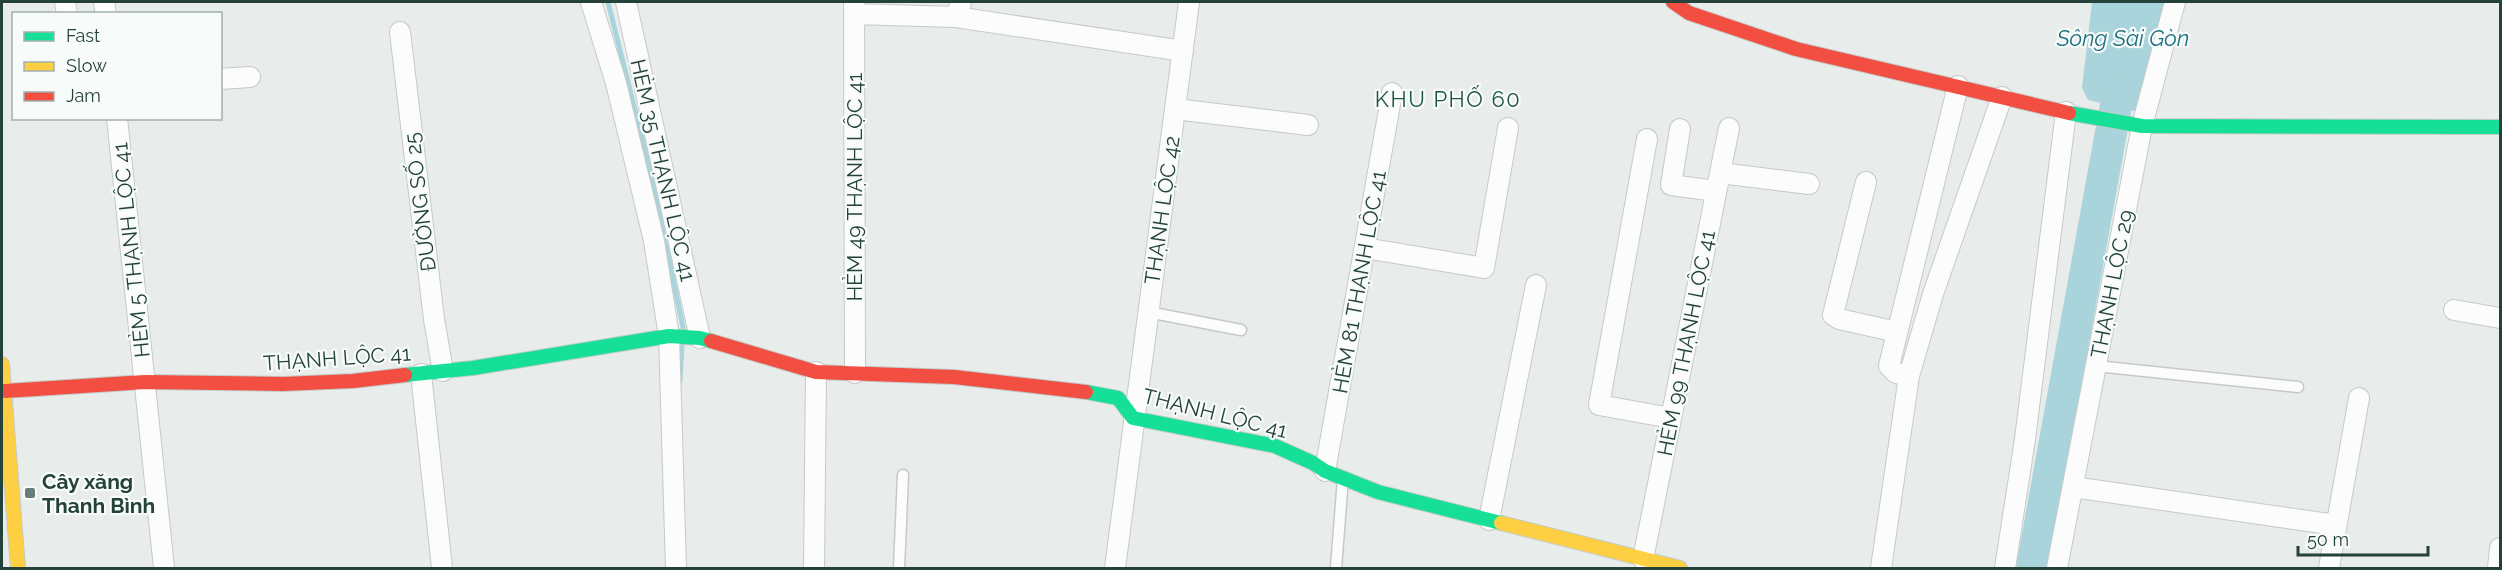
<svg xmlns="http://www.w3.org/2000/svg" width="2502" height="570" viewBox="0 0 2502 570" font-family="Raleway,sans-serif">
<rect width="100%" height="100%" fill="#e8edeb"/>
<path fill="#a9d4db" d="M2092,2H2166L2144,102L2134,111L2088,100L2082,88Z"/>
<g fill="none" stroke-linecap="round" stroke-linejoin="round">
<path stroke="#a9d4db" stroke-width="5" d="M608,2L652,178L683,327
M680,381L682,345"/>
<path stroke="#a9d4db" stroke-width="32" d="M2032,568L2118,94"/>
<defs>
<path id="lane" d="M1148,312L1241,330
M2096,366L2298,387
M899,568L903,475
M1336,568L1343,478"/>
<path id="street" d="M65,2L67,14
M104,2L106,14
M591,2L616,83L654,241L669,336L676,568
M626,2L700,338
M854,2L855,373
M854,14L956,17L961,2
M956,17L1183,51
M400,32L434,319L443,371
M220,79L250,77
M1175,109L1308,125
M117,118L164,568
M1680,129L1671,185L1716,191
M1647,139L1599,405L1671,418
M1720,173L1809,184
M1866,182L1833,315L1839,319L1897,332
M1365,248L1484,268L1508,128
M2454,310L2500,318
M421,374L442,568
M1909,376L1896,373L1889,366L1958,86
M1325,471L1392,93
M2073,487L2336,525
M1489,520L1536,285
M1643,559L1729,128
M814,568L816,372
M1115,568L1189,2
M1881,568L1909,376L1933,294L2002,97
M2005,568L2025,439L2066,112
M2057,568L2142,126L2175,2
M2329,568L2359,398
M2498,568L2500,548"/>
<path id="fast" d="M2069,113L2142,126L2500,127
M405,375L473,368L669,336L700,338L711,341
M1086,392L1118,398L1133,418L1275,446L1313,463L1325,471L1378,492L1501,523"/>
<path id="slow" d="M2,364L18,568
M1501,523L1680,568"/>
<path id="jam" d="M1673,2L1689,13L1796,49L2069,113
M711,341L816,372L954,377L1086,392
M5,391L145,382L283,384L353,381L405,375"/>
</defs>
<use href="#lane" stroke="#c5cac8" stroke-width="13"/>
<use href="#street" stroke="#c5cac8" stroke-width="22"/>
<use href="#fast" stroke="#c3cbc8" stroke-width="16"/>
<use href="#slow" stroke="#c3cbc8" stroke-width="16"/>
<use href="#jam" stroke="#c3cbc8" stroke-width="16"/>
<use href="#lane" stroke="#fcfcfc" stroke-width="10"/>
<use href="#street" stroke="#fcfcfc" stroke-width="20"/>
<use href="#fast" stroke="#16e098" stroke-width="14"/>
<use href="#slow" stroke="#ffcf43" stroke-width="14"/>
<use href="#jam" stroke="#f24e42" stroke-width="14"/>
</g>
<rect fill="#697e78" stroke="#f7fbf9" stroke-width="2" x="24" y="487" width="12" height="12" rx="3"/>
<g text-anchor="middle" dominant-baseline="central" stroke-width="4.5" stroke-linejoin="round" paint-order="stroke">
<g font-size="21" fill="#24423a" stroke="#f7fbf9">
<text transform="translate(663 170) rotate(77)">HẺM 35 THẠNH LỘC 41</text>
<text transform="translate(854 187) rotate(-90)">HẺM 49 THẠNH LỘC 41</text>
<text transform="translate(420 202) rotate(-97)">ĐƯỜNG SỐ 25</text>
<text transform="translate(1162 210) rotate(-82)">THẠNH LỘC 42</text>
<text transform="translate(131 250) rotate(-96)">HẺM 5 THẠNH LỘC 41</text>
<text transform="translate(1359 282) rotate(-80)">HẺM 81 THẠNH LỘC 41</text>
<text transform="translate(2112 284) rotate(-79)">THẠNH LỘC 29</text>
<text transform="translate(1686 343) rotate(-79)">HẺM 99 THẠNH LỘC 41</text>
<text transform="translate(337 358) rotate(-4)">THẠNH LỘC 41</text>
<text transform="translate(1215 413) rotate(14)">THẠNH LỘC 41</text>
</g>
<g font-size="21" font-weight="bold" fill="#24423a" stroke="#f7fbf9" text-anchor="start">
<text x="42" y="481">Cây xăng<tspan x="42" dy="24">Thanh Bình</tspan></text>
</g>
<g font-size="22" font-style="italic" fill="#1c6f80" stroke="#f7fbf9">
<text x="2123" y="38">Sông Sài Gòn</text>
</g>
<g font-size="22" letter-spacing="1.5" fill="#1f5548" stroke="#f7fbf9">
<text x="1448" y="99">KHU PHỐ 60</text>
</g>
</g>
<rect width="2502" height="570" fill="none" stroke="#24423a" stroke-width="6"/>
<rect x="12" y="12" width="210" height="108" fill="#f7fbf9" stroke="#a3b1ad" stroke-width="1.5"/>
<rect x="24" y="32" width="30" height="9" fill="#16e098" stroke="#a3b1ad" stroke-width="1.5"/>
<text x="66" y="42" font-size="18" fill="#24423a">Fast</text>
<rect x="24" y="62" width="30" height="9" fill="#ffcf43" stroke="#a3b1ad" stroke-width="1.5"/>
<text x="66" y="72" font-size="18" fill="#24423a">Slow</text>
<rect x="24" y="92" width="30" height="9" fill="#f24e42" stroke="#a3b1ad" stroke-width="1.5"/>
<text x="66" y="102" font-size="18" fill="#24423a">Jam</text>
<path d="M2298 546v9h130v-9" fill="none" stroke="#24423a" stroke-width="3"/>
<text x="2307" y="546" font-size="18" fill="#24423a" stroke="#f7fbf9" stroke-width="4.5" paint-order="stroke">50 m</text>
</svg>
